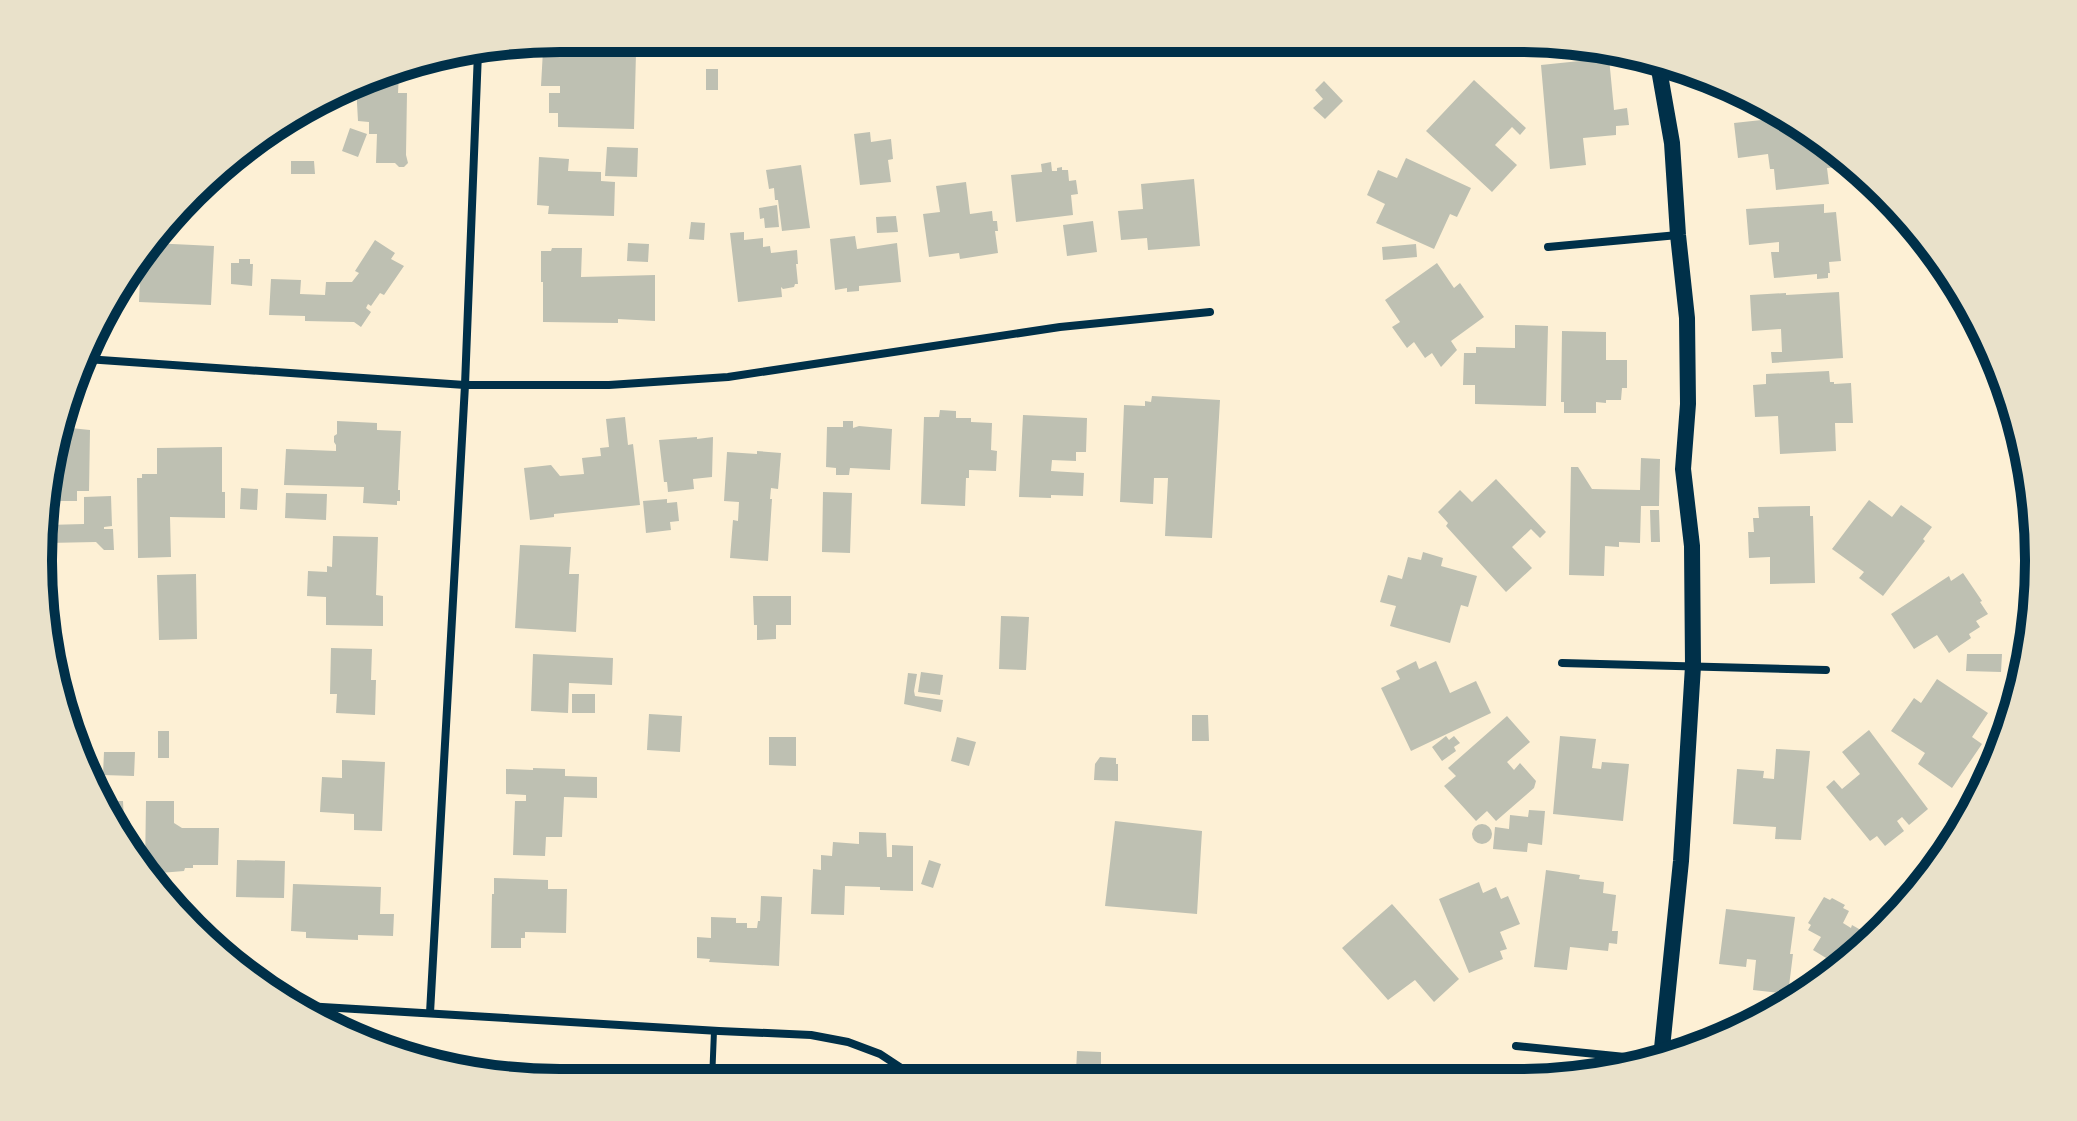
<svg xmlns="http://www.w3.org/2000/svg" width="2077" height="1121" viewBox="0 0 2077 1121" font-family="'Source Sans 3',sans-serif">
<rect width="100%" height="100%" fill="#fdf0d5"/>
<path fill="#bec0b2" d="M543,50L636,53L634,129L558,127V113H549V93H560V86H541Z
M1609,58L1614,110L1627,108L1629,125L1616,126V135L1583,138L1586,165L1550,169L1541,65Z
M389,68V73L399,74L398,93H407L406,155L408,163L404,167H399L395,163H376L377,134H369V122L358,121L356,85Z
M706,69H718V90H706Z
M1474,80L1526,128L1520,135L1512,127L1495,145L1517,165L1492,192L1426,131Z
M1324,81L1343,101L1325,119L1313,108L1323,99L1315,90Z
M1738,91L1746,95L1771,105L1740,109Z
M1790,117L1837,150L1839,167L1827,168L1829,184L1776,190L1774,169H1770L1768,154L1738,158L1734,123Z
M350,128L367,134L358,157L342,151Z
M870,132L871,142L891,139L893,159L888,160L891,182L860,185L854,134Z
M607,147L638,148L637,177L605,176Z
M539,157L569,159L568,171L601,172V181L615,182L614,216L548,214L549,206L537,205Z
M1406,158L1471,188L1457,217L1450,214L1434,249L1376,223L1385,204L1367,195L1378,170L1397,178Z
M291,161H314L315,174H291Z
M1051,162L1052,171H1057V168L1062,167V170H1068L1069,181L1076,180L1078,194L1071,195L1073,215L1016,222L1011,175L1042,172L1041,164Z
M801,165L810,228L782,231L778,200H775L774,188L769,189L766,170Z
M1194,179L1200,246L1148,250L1147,238L1121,240L1118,211L1143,209L1141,184Z
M966,182L970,214L992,211L993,221H997L998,231H995L998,253L960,259L959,253L929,257L923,214L940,212L936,186Z
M1824,204V213L1836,212L1841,261L1829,262L1830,273H1828V278L1817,279V274L1774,278L1771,252H1779V242L1749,245L1746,209Z
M777,205L779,227L765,228L764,218L760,219L759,208Z
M896,216L898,232L877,233L876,217Z
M1093,221L1097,252L1067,256L1063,225Z
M691,222L705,223L704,240L689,239Z
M744,232V240L763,238V247L770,246L771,253L797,250L798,264H796L798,284H795L794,287L783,289L781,287L782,297L738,302L730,233Z
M855,236L857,249L897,243L901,282L859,286V291L847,292V288L835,290L830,239Z
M375,240L395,253L391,259L404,266L384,295L380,293L371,306L368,304L366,308L371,312L361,327L354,322L305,321V316L269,315L271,279L301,280L300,294L325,295L326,282H352L359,273L355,271Z
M152,243L214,246L211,305L139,302L141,255Z
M628,243L649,244L648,262L627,261Z
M1416,244L1417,257L1383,260L1382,247Z
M552,248H582L581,277L655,275V321L618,319V323L543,322V282H541V251H551Z
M239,259H250V264H253L252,286L231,284V263H239Z
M1437,263L1454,288L1460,283L1484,317L1451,341L1457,350L1441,367L1432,353L1425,358L1414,342L1407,348L1392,327L1400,322L1385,300Z
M1839,292L1843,358L1772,363L1771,352H1782L1781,329L1752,331L1750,295L1786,293V295Z
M1515,325L1548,326L1546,406L1475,404V385H1463L1464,353H1476V347L1515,348Z
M1562,331L1606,332V360H1627V388H1622L1621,400H1606V403L1596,402V413H1564V402H1561Z
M1829,371L1830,382H1834V384L1851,383L1853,423H1835L1836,451L1780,454L1778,416L1755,417L1753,385L1766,384V374Z
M1152,396L1220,400L1212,538L1165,536L1168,478H1154L1153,504L1120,502L1124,405L1145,406V401L1151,402Z
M940,410L956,411V418H971V422L992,423L991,450L997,451L996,471L969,470V478H966L965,506L921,504L924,417H939Z
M1023,415L1087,418L1086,452H1076V461L1052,460L1051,471L1084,473L1083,496L1051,495V498L1019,497Z
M625,417L628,445L633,444L640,505L554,514V517L530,520L524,468L551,465L560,476L584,474L582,458L601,456L600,448L609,447L606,419Z
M337,421L377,423V430L401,431L398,490H400V501H397V505L363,503L364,487L284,485L286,449L336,451V445L334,442V436L337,434Z
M843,421H853V428L859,426L892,429L890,470L850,468L849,475H836V468L826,467L827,427H843Z
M71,428L90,430L89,491H77V501H55L54,491H49L55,430H69Z
M697,437V439L713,437L712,477L693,479L694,489L668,492L667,482H664L659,440Z
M222,447V492H225V518L170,517L171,557L138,558L137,478H142V474H157V448Z
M757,451L781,453L778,489L771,488L770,499H772L768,561L730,558L733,520L738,521L739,502L724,501L727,452L757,454Z
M1641,458L1660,459L1659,506H1641L1640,543L1619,542V547L1605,546L1604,576L1569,575L1571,467H1578L1592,489L1640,490Z
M1496,479L1546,532L1540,538L1531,529L1512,547L1532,568L1506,592L1446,526L1448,523L1438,512L1460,490L1472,502Z
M241,488L258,489L257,510L240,509Z
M823,492L852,493L850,553L822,552Z
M286,493L327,494L326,520L285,518Z
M111,496L112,526L104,527V529H113L114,550H104L96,542L47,543V525L84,524V497Z
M667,499V503L677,502L679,521L670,522L671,530L646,533L643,501Z
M1869,500L1892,517L1901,505L1932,527L1923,539L1925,541L1883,596L1859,578L1864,572L1832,549Z
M1810,506V516H1813L1815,583L1770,584V557L1749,558L1748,532H1754L1753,518H1759L1758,507Z
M1650,510H1659L1660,542H1651Z
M333,536L378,537L376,595L383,596V626L326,625V597L307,596L308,571L327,572V566L332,567Z
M520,545L571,547L569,574H579L576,632L515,628Z
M1423,552L1443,558L1441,566L1477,576L1468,607L1461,605L1450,643L1390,626L1396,606L1380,602L1388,575L1402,579L1408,557L1421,560Z
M1963,573L1982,601L1980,602L1988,614L1976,621L1980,627L1969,634L1971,638L1949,653L1937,635L1914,649L1891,614L1949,576L1951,581Z
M196,574L197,639L159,640L157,575Z
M753,596H791V625H776V639L757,640V625H754Z
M1001,616L1029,617L1026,670L999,669Z
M331,648L372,649L371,680H376L375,715L336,713L337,694H330Z
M533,654L613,658L612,685L569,683L568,713L531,711Z
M1967,654H2002L2001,672L1966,671Z
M1416,661L1419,669L1436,661L1450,693L1476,681L1491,713L1411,751L1381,688L1400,679L1396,671Z
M921,672L943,675L940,695L918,692Z
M908,673L917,674L914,691L915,696L943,700L941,712L904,704Z
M1937,679L1988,713L1972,737L1982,744L1952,788L1918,764L1925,753L1891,731L1914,698L1921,703Z
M572,694H595V713H572Z
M649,714L682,716L680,752L647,750Z
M1192,715H1208L1209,741H1192Z
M1507,716L1530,742L1507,762L1514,770L1520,763L1536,781L1534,788L1496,821L1487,811L1476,821L1444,786L1456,776L1448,768Z
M1869,730L1928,809L1909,825L1902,817L1897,821L1904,831L1885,846L1877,836L1870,841L1826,787L1834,780L1842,789L1860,774L1842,752Z
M158,731H169V758H158Z
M1446,736L1449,740L1454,736L1460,743L1454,747L1456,751L1442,761L1432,747Z
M1560,736L1596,739L1592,768L1601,769L1602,762L1629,764L1623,821L1553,814Z
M769,737H796V766L769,765Z
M957,737L976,742L969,766L951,761Z
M1776,749L1810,751L1801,840L1775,839L1776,827L1733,824L1737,769L1764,771L1763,778L1774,779Z
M104,752H135L134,776L103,775Z
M1100,757L1116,758V764H1118V781L1094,780L1095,764Z
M342,760L385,762L382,831L354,830V814L320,812L322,777L342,778Z
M533,768L565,769V776L597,777V798L564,797L562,837H546L545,856L513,855L515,801H526V795L506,794V769L533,770Z
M99,795H110V801H123L124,821H130V845Z
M146,801H174V823L182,828H219L218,865H193V868H185L184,871L148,874L145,869Z
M1529,810L1545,811L1542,845L1528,843L1527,852L1493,849L1495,827L1509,829L1510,815L1528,817Z
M1115,821L1202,831L1197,914L1105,906Z
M1472 834a10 10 0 1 1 20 0a10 10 0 1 1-20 0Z
M859,832L886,833L887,857H892V845L913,846V891L880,890V887L845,886L844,915L811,914L813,869L821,870V855L832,856L833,842L859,844Z
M237,860L285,861L284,898L236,897Z
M929,860L941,864L933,888L921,884Z
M1546,870L1580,875L1579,879L1604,882L1603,893L1616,895L1612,931H1618L1617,944L1609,943L1608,951L1570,947L1567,970L1534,967Z
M494,878L548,880V889H567L566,933L525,932V938H521V948H491L492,894H494Z
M1479,882L1483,893L1496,887L1501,899L1508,896L1520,924L1500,932L1507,949L1500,951L1503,959L1469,973L1439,899Z
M293,884L381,887L380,914H394L393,936L358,935V940L306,938V932L291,931Z
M761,896L782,897L779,966L709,962L710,959L697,958V937L711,938V917L736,918V923H747V928H757L758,921H760Z
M1824,897L1830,900L1832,898L1845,905L1843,908L1849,911L1843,923L1851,928L1852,925L1873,937L1817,986L1831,961L1813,950L1821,937L1808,930L1811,925L1808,923Z
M1392,904L1459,979L1434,1002L1415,980L1388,1000L1342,948Z
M1726,909L1795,917L1790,954H1793L1788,994L1753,990L1756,960L1747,959L1746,967L1719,964Z
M1077,1051L1101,1052V1073H1104V1080H1064V1072H1076Z"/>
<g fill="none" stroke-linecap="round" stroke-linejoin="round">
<path stroke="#003049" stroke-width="6" d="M712,1081L714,1031"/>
<path stroke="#003049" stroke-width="8" d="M1548,247L1678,235
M86,359L465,385H609L728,377L1060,327L1210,312
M1562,663L1826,670
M289,1005L719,1031L811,1035L848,1042L880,1054L921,1081
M430,1013L465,385L478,52
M1516,1046L1655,1060"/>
<path stroke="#003049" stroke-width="16" d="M1657,58L1672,143L1678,235L1687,318L1688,404L1683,469L1692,546L1693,666L1681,861L1661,1058"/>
</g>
<path d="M0 0H2077V1121H0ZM560 52H1517A508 508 0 0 1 2025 560V561A508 508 0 0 1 1517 1069H560A508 508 0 0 1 52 561V560A508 508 0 0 1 560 52Z" fill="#e9e1ca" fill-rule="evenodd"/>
<path fill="none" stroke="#003049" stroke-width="10" d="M560 52H1517A508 508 0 0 1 2025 560V561A508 508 0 0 1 1517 1069H560A508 508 0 0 1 52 561V560A508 508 0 0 1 560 52Z"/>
</svg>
